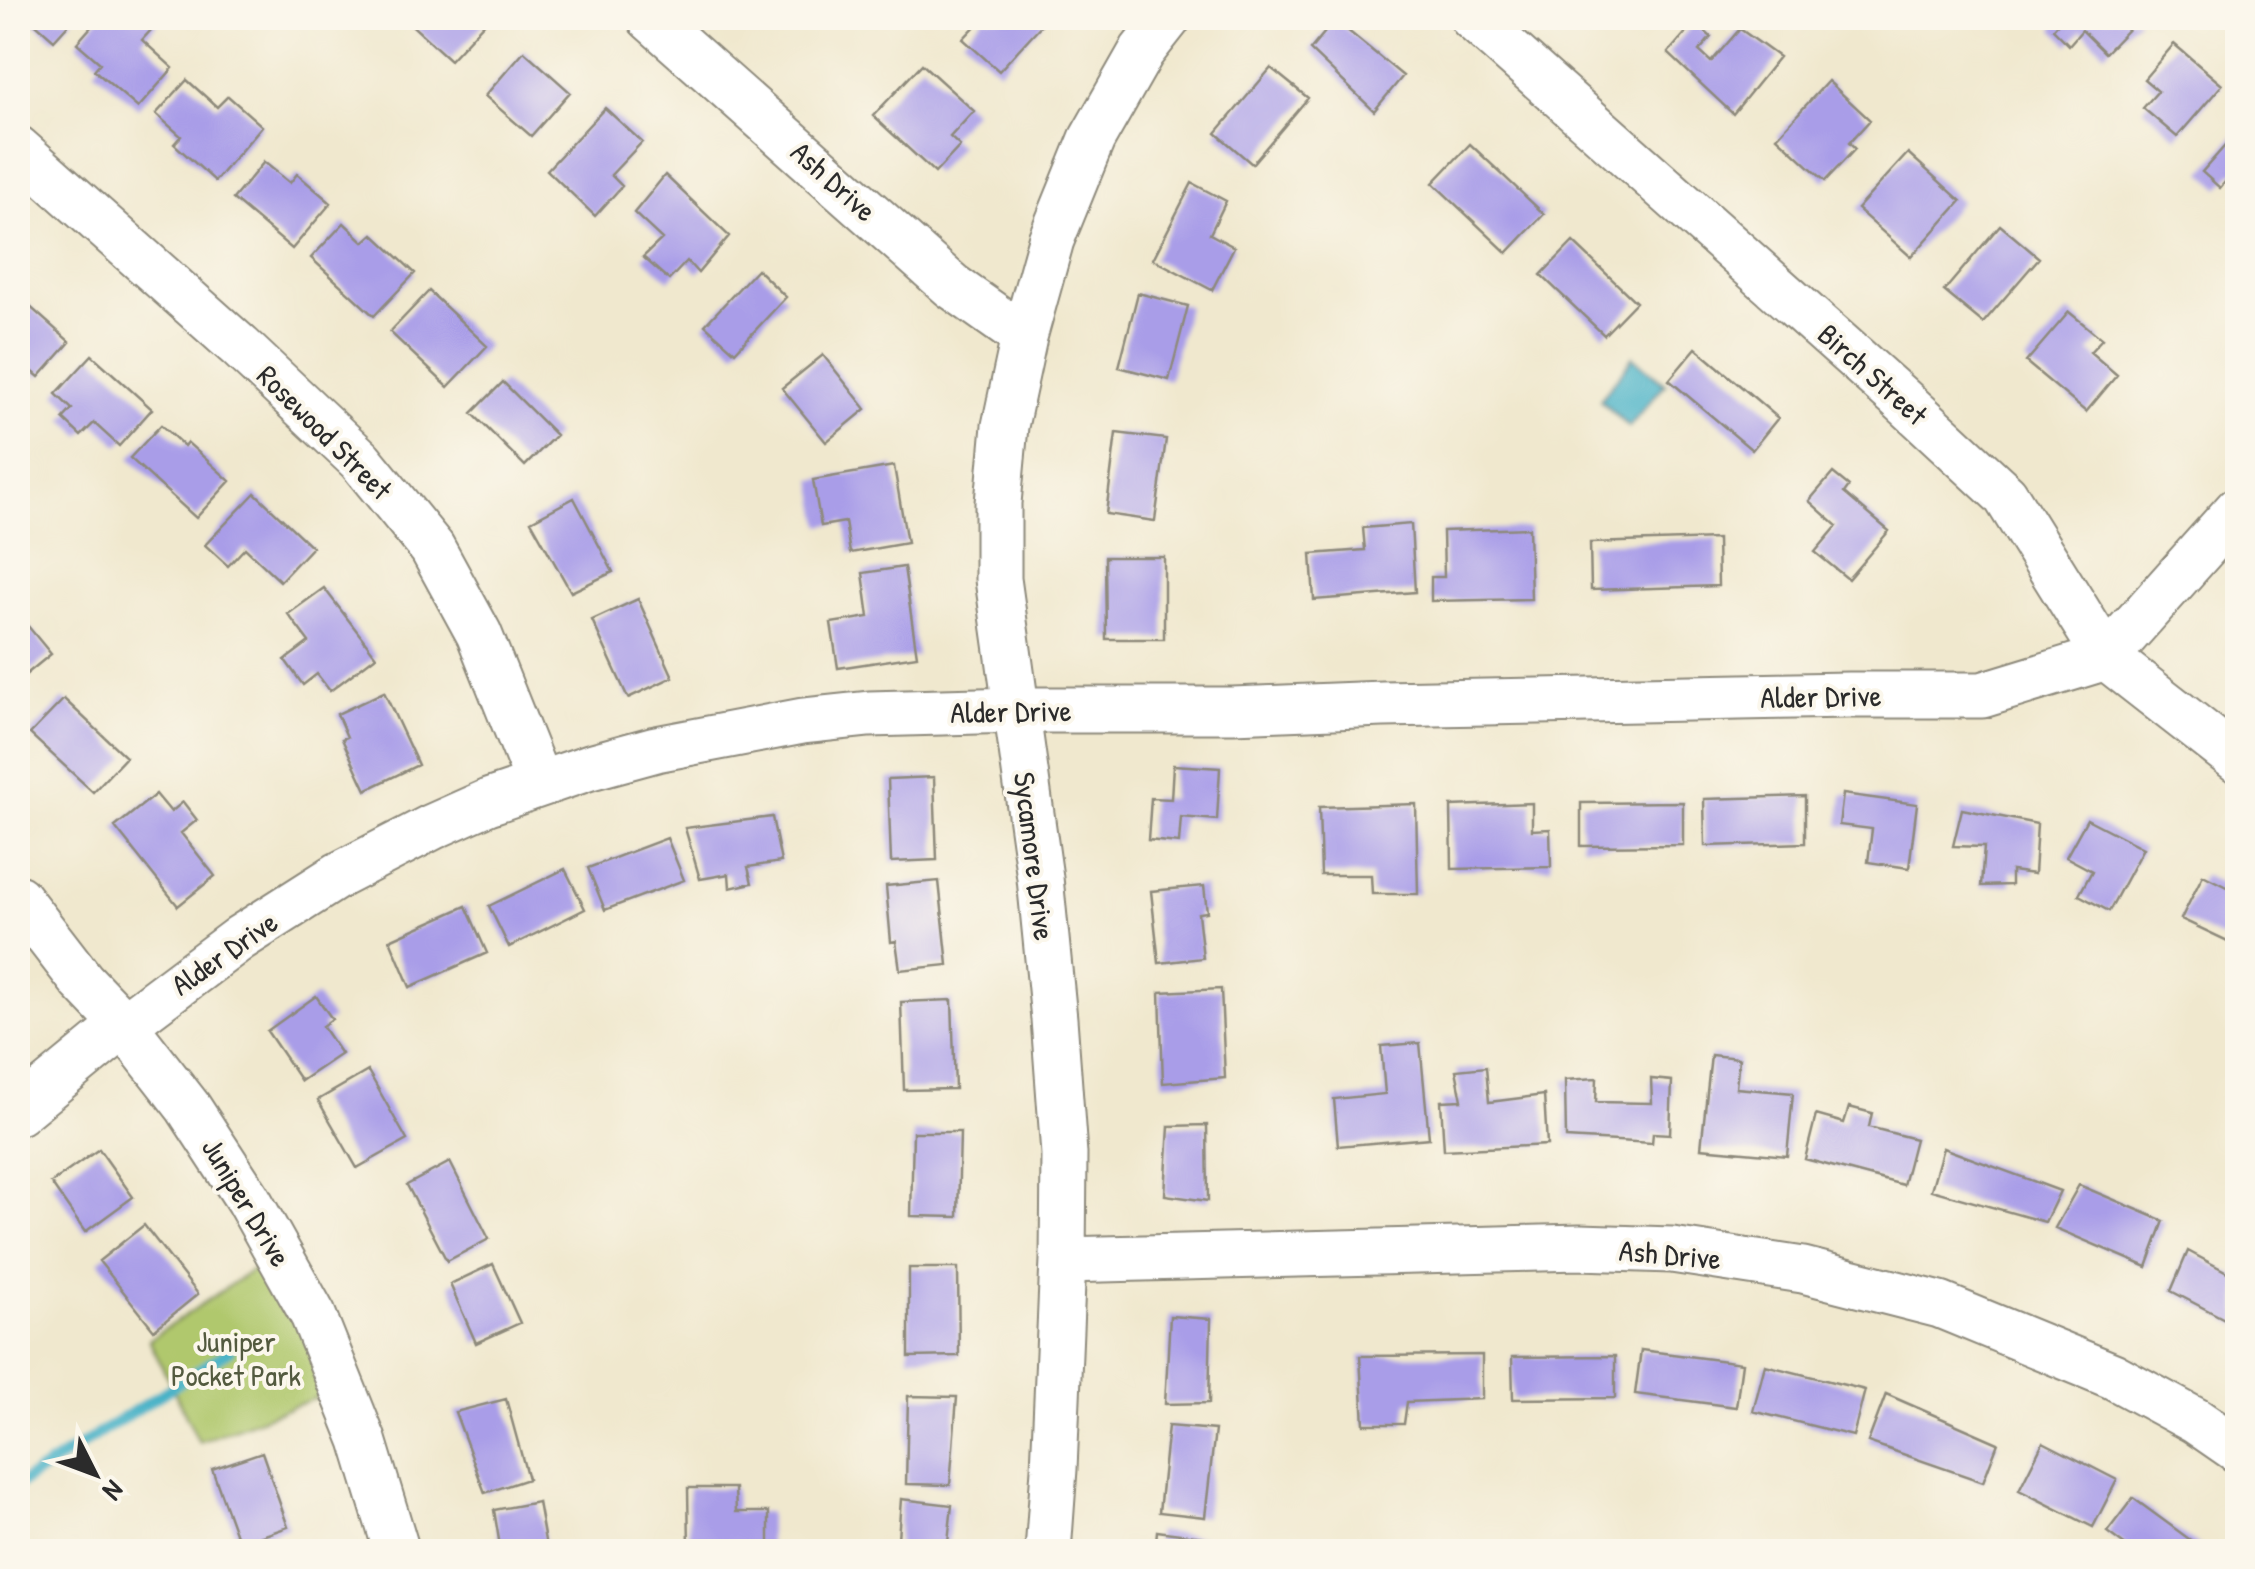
<svg xmlns="http://www.w3.org/2000/svg" width="2255" height="1569" viewBox="0 0 2255 1569" font-family="'Patrick Hand',sans-serif">
<rect width="100%" height="100%" fill="#fbf7ec"/>
<filter id="ink" filterUnits="userSpaceOnUse"><feTurbulence type="fractalNoise" baseFrequency=".01" numOctaves="2"/><feDisplacementMap in="SourceGraphic" scale="20" xChannelSelector="R" yChannelSelector="G"/><feConvolveMatrix kernelMatrix="1 2 1 2 8 2 1 2 1" color-interpolation-filters="sRGB"/></filter>
<filter id="wash" filterUnits="userSpaceOnUse"><feTurbulence type="fractalNoise" baseFrequency=".0048" numOctaves="4" result="noise"/><feDisplacementMap in="SourceGraphic" scale="40" xChannelSelector="R" yChannelSelector="G"/><feGaussianBlur stdDeviation="2.25" result="paint"/><feColorMatrix in="noise" values="0 0 0 0 0 0 0 0 0 0 0 0 0 0 0 0 0 1.4 0 .05"/><feComposite in="paint" operator="in"/></filter>
<g filter="url(#wash)">
<rect width="100%" height="100%" fill="#f0e8ce"/>
<path fill="#b0c86d" stroke="#6e7a4c" stroke-width="2.5" d="M270,1258L329,1393L199,1442L149,1340Z"/>
<path fill="#49b2c7" stroke="#3a6e79" stroke-width="2.5" d="M1633,357L1665,384L1629,427L1600,400Z"/>
<g fill="none" stroke-linecap="round" stroke-linejoin="round">
<path stroke="#49b2c7" stroke-width="11" d="M18,1485L229,1351"/>
</g>
<g id="blocks">
<path fill="#a99de8" d="M29,18H74L54,40Z
M99,18H162L142,40L173,68L138,108L94,70L100,63L77,43Z
M404,18H485L487,20L450,60Z
M983,18H1039L1044,22L999,71L963,39Z
M2058,18H2139L2105,53L2082,30L2069,45L2053,29L2061,20Z
M1335,20L1403,76L1374,111L1310,50Z
M1695,22L1711,37L1699,51L1711,62L1740,29L1779,57L1733,114L1668,53Z
M2174,44L2222,85L2177,137L2143,108L2158,91L2144,79Z
M524,51L570,92L531,136L485,96Z
M922,64L974,111L950,137L960,146L935,173L873,116Z
M1271,68L1308,98L1252,164L1216,133Z
M187,80L217,107L228,96L262,126L215,181L174,144L181,136L156,114Z
M1828,81L1870,120L1849,143L1855,149L1825,181L1777,137Z
M605,108L642,142L611,175L622,186L595,216L547,170Z
M2238,131V173L2234,171L2220,188L2202,172Z
M1470,144L1544,214L1507,253L1433,183Z
M1908,153L1961,201L1911,257L1857,209Z
M264,162L290,183L297,174L331,203L292,249L233,199Z
M665,175L729,236L698,273L687,261L669,280L643,257L662,239L634,213Z
M1192,183L1226,201L1210,234L1234,247L1212,290L1153,259Z
M344,223L364,242L373,234L415,273L374,316L311,258Z
M2000,225L2039,258L1983,323L1944,291Z
M1573,242L1636,302L1604,335L1541,275Z
M757,269L786,297L735,352L705,325Z
M429,291L487,346L448,387L390,332Z
M1138,293L1188,306L1169,380L1119,367Z
M18,296L70,342L39,377L18,359Z
M2069,312L2102,339L2090,352L2117,375L2086,412L2026,362Z
M1696,348L1778,418L1752,450L1669,380Z
M92,355L152,409L119,446L94,423L81,436L63,419L72,409L56,394Z
M823,355L866,409L826,442L782,388Z
M503,382L556,435L525,466L472,413Z
M161,425L184,446L187,442L230,481L196,518L130,458Z
M1116,433L1166,439L1155,521L1106,514Z
M894,466L907,543L850,553L845,522L821,526L813,480Z
M1833,473L1849,486L1844,493L1889,531L1848,579L1815,552L1837,526L1809,501Z
M255,493L312,547L280,581L245,548L228,566L205,545Z
M574,498L613,572L571,592L531,521Z
M1411,524L1415,592L1314,600L1311,554L1365,550L1363,528Z
M1529,528L1531,599L1431,601V577H1444L1443,531Z
M1717,539L1718,586L1591,590L1590,543Z
M1105,557H1164V639H1106Z
M904,567L917,656L838,668L831,623L869,617L863,573Z
M324,588L376,656L330,691L317,674L303,685L285,660L309,642L288,614Z
M638,599L673,677L628,698L592,620Z
M18,614L51,654L18,681Z
M384,692L418,765L366,790L342,739L347,737L337,714Z
M64,699L126,757L93,792L30,734Z
M1173,765L1220,768L1217,820L1181,817L1179,843L1148,840L1151,798L1171,799Z
M934,777L937,860L891,862L888,779Z
M156,794L171,812L183,802L197,820L181,833L215,876L178,906L115,827Z
M1843,794L1917,804L1909,868L1868,862L1872,829L1839,825Z
M1805,796V843L1705,846L1704,799Z
M1683,802V845L1581,846V803Z
M1532,803V830L1550,829L1551,867L1452,869L1451,806Z
M1416,804L1418,894H1372L1371,875H1321L1319,807Z
M1962,809L2037,824L2034,874L2011,871V885L1981,886L1984,847L1953,846Z
M772,817L781,862L748,867L752,883L730,888L729,874L700,879L685,828Z
M2087,819L2143,848L2109,911L2079,895L2092,871L2066,857Z
M667,838L684,880L605,910L588,868Z
M565,869L585,909L509,947L489,906Z
M2203,875L2238,893V946L2181,919Z
M939,881L948,965L900,970L896,941L891,942L886,886Z
M1204,886L1207,912L1198,913L1203,958L1159,963L1151,891Z
M466,906L487,953L410,987L390,940Z
M1221,989L1225,1078L1163,1083L1160,992Z
M316,996L332,1019L322,1026L341,1054L301,1081L267,1031Z
M952,1000L955,1089L904,1090L901,1002Z
M1420,1043L1429,1138L1338,1146L1334,1099L1385,1094L1381,1046Z
M1711,1055L1739,1058L1736,1088L1793,1093L1787,1156L1701,1148Z
M1486,1067L1489,1102L1544,1095L1547,1145L1444,1150L1441,1101L1462,1100L1456,1070Z
M368,1071L407,1140L357,1168L318,1100Z
M1597,1078L1596,1102L1652,1103L1651,1079L1672,1081L1670,1134L1653,1133L1652,1143L1566,1138L1565,1080Z
M1849,1107L1872,1113L1869,1127L1915,1139L1903,1185L1805,1159L1816,1115L1844,1123Z
M1207,1125L1208,1201L1165,1195L1169,1126Z
M913,1132H960L958,1217L911,1216Z
M1943,1148L2060,1191L2045,1222L1931,1190Z
M99,1149L133,1197L85,1232L51,1183Z
M450,1162L489,1239L447,1261L407,1185Z
M2079,1185L2164,1221L2147,1267L2055,1228Z
M144,1225L198,1294L154,1330L99,1261Z
M2188,1251L2238,1278V1326L2171,1291Z
M493,1264L520,1323L476,1343L450,1284Z
M909,1268H958L959,1356L909,1357Z
M1170,1316L1211,1319L1209,1403L1165,1404Z
M1641,1350L1742,1363L1736,1407L1635,1394Z
M1482,1355V1399L1407,1402L1404,1424H1364L1360,1356Z
M1615,1356V1398L1513,1399L1512,1357Z
M1765,1365L1865,1390L1853,1436L1753,1411Z
M1886,1394L1998,1443L1983,1482L1868,1442Z
M908,1396L957,1397L950,1485L906,1484Z
M506,1399L528,1479L485,1493L455,1412Z
M1168,1426L1215,1430L1205,1517L1159,1512Z
M2043,1442L2117,1480L2093,1527L2019,1490Z
M262,1452L288,1527L239,1544L212,1469Z
M688,1488H735L736,1512H769V1548L689,1549Z
M2133,1498L2200,1547L2197,1552H2134L2107,1532Z
M901,1499L952,1505L947,1552H897Z
M538,1502L547,1552H501L494,1510Z
M1157,1531L1204,1537L1202,1552H1155Z"/>
</g>
</g>
<g filter="url(#ink)">
<use href="#blocks" fill-opacity="0" stroke="#8e8a7c" stroke-width="2.5"/>
<g fill="none" stroke-linecap="round" stroke-linejoin="round">
<defs>
<path id="minor" d="M650,18L952,286L1024,337
M1473,18L1898,396L2005,495L2106,657L2238,760
M18,149L240,347L360,460L432,548L479,634L539,784
M18,898L82,981L124,1025L188,1107L248,1199L313,1315L363,1440L397,1552
M18,1112L124,1025L240,938L339,875L432,827L488,802L590,767L656,749L803,721L869,714L1015,710H1233L1383,704L1849,695H1982L2106,657L2238,509
M1063,1260L1580,1247L1672,1250L1803,1270L1940,1305L2113,1376L2196,1421L2238,1450
M1048,1552L1054,1469L1063,1260L1064,1154L1054,1019L1040,878L998,579V503L1005,426L1024,337L1051,240L1092,139L1142,51L1168,18"/>
</defs>
<use href="#minor" stroke="#8e8a7c" stroke-width="49"/>
<use href="#minor" stroke="#fff" stroke-width="45"/>
</g>
</g>
<g text-anchor="middle" dominant-baseline="central" stroke-width="8" stroke-linejoin="round" paint-order="stroke">
<g font-size="30" fill="#2b2b2b" stroke="#fbf7ec">
<text transform="translate(834 181) rotate(42)">Ash Drive</text>
<text transform="translate(1873 374) rotate(42)">Birch Street</text>
<text transform="translate(325 432) rotate(45)">Rosewood Street</text>
<text transform="translate(1821 696) rotate(-1)">Alder Drive</text>
<text transform="translate(1011 711) rotate(-1)">Alder Drive</text>
<text transform="translate(1035 856) rotate(83)">Sycamore Drive</text>
<text transform="translate(224 953) rotate(-35)">Alder Drive</text>
<text transform="translate(247 1202) rotate(59)">Juniper Drive</text>
<text transform="translate(1670 1254) rotate(5)">Ash Drive</text>
</g>
<g font-size="30" fill="#535a3f" stroke="#fbf7ec">
<text x="236" y="1341">Juniper<tspan x="236" dy="34">Pocket Park</tspan></text>
</g>
</g>
<rect width="2255" height="1569" fill="none" stroke="#fbf7ec" stroke-width="60"/>
<g transform="translate(95 1474) rotate(132)" stroke="#fbf7ec" stroke-width="8" paint-order="stroke">
<path d="M0-8L18 38L0 25L-18 38Z" fill="#2b2b2b"/>
<text y="-15" font-size="28" font-weight="bold" text-anchor="middle" fill="#2b2b2b">N</text>
</g>
</svg>
